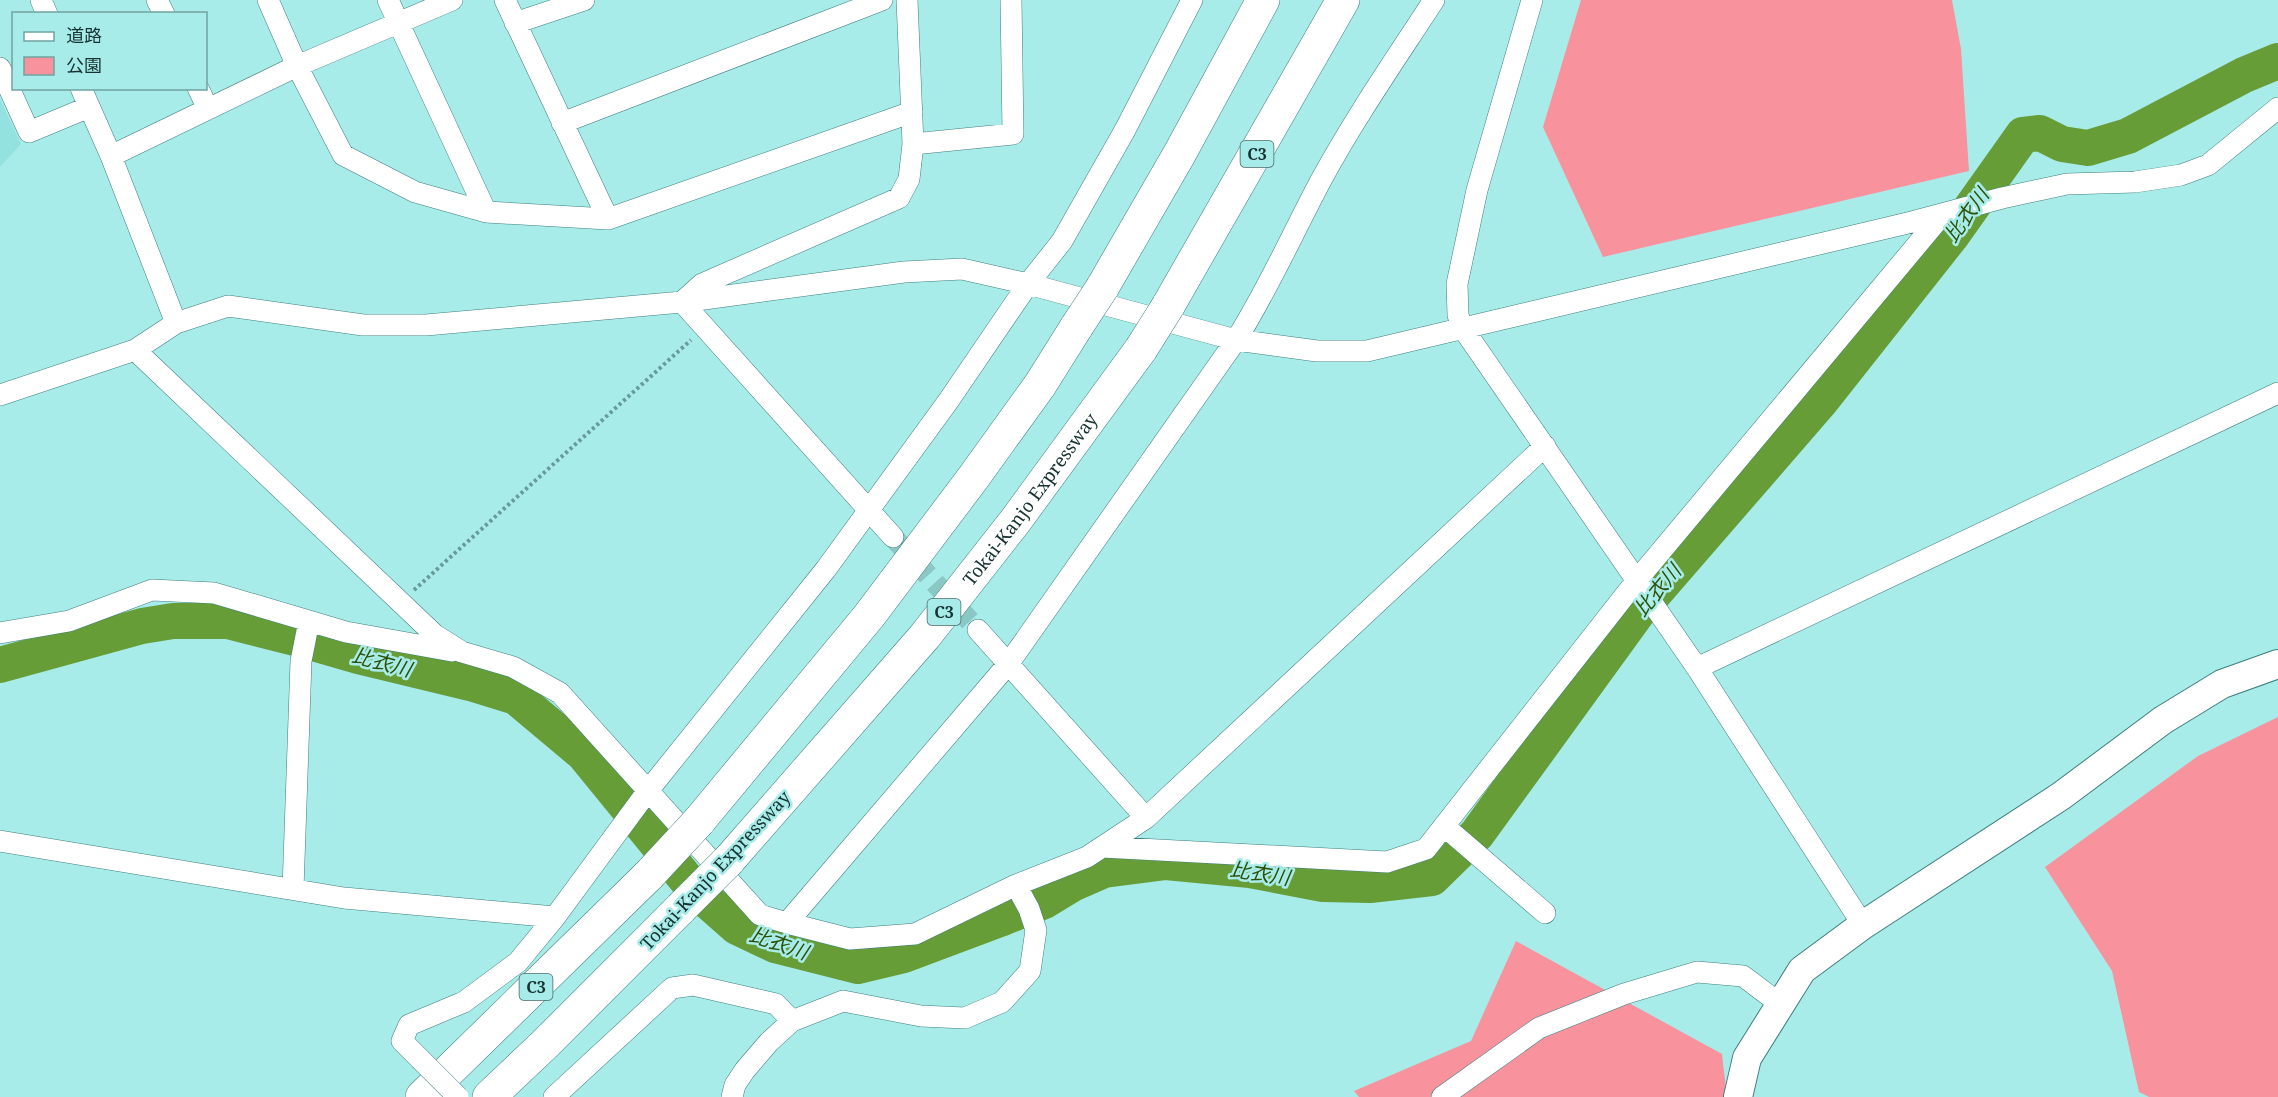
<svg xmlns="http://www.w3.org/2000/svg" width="2278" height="1097" viewBox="0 0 2278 1097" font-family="'Noto Serif','Noto Sans JP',serif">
<rect width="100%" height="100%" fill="#a8ece9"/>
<path fill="#93e2df" d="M0,99L21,144L0,167Z"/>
<path fill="#f8939e" d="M1581,0H1952L1961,49L1969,171L1603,257L1543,127Z
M2278,717V1097H2149L2139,1092L2112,971L2045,867L2198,756Z
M1516,941L1722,1054L1727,1097H1359L1354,1091L1471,1041Z"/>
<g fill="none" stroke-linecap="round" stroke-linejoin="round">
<path stroke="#679d37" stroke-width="36" d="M0,665L142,626L173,621H228L299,639L358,656L474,684L516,697L584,754L695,890L737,927L775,945L858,966L904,955L1000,919L1044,901L1072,884L1104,870L1166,862L1250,870L1323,884L1370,885L1432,878L1477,834L1638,612L1820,402L1952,235L2023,135L2040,133L2062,144L2088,148L2128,136L2244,75L2278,61"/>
<path stroke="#8bc7c4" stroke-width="21" stroke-dasharray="21 10" stroke-linecap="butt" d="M893,537L978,630"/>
<defs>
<path id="street" d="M41,0L47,14
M157,0L164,14
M268,0L297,66L343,155L415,192L486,212L608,219L912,112
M388,0L486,212
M505,0L608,219
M1532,0L1477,190L1457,284L1458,315L1462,327L1697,668L1863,925
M515,23L584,0
M0,68L29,132L89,107
M81,88L111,156L176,323
M198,88L208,109
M562,123L882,0
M913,144L1013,134L1011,0
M111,156L297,66L452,0
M682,302L702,284L899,198L909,179L913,144L907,0
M682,302L893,537
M135,350L435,635L462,652L513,667L560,693L760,915L787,923L850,939L915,934L1016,885L1087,857L1146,818L1545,446
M0,395L135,350L176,323L228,306L363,325H426L682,302L904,272L962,269L1028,284L1236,340L1317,351H1367L1912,222L2002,198L2067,184L2135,182L2181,175L2208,165L2278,108
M978,630L1146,818
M0,633L69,621L152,590L214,593L346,632L452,651
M1697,668L2278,393
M1444,826L1545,913
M0,841L344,898L555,917
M1102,847L1387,862L1426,849L1637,580L1942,215
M293,889L301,661L309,621
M787,923L1009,663L1236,340C1268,289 1292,235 1320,182C1354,119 1395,60 1434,0
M420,1059L402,1041L409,1025L464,1002L518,962L555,917L647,792L826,569L949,400L1028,284L1062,241L1125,130L1192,0
M554,1097L672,988L693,985L776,1004L792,1021
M732,1097L735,1085L745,1070L769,1042L792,1021L843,1001L921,1016L965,1018L1002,1002L1030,971L1036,930L1029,909L1016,885
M1442,1097L1539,1028L1624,994L1697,972L1743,976L1780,1004"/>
<path id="secondary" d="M1738,1097L1747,1058L1802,970L1863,925L2061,796L2163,720L2222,684L2278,664"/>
<g id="highway">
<path d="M1102,288L1180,153L1263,0"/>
<path d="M1168,306L1343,0"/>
<path d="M699,821L869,616L973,478L1040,385L1077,326"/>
<path id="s1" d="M729,860L925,636L1016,520L1141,349"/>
<path d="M422,1097L649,875"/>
<path d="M489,1097L545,1044L681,908"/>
</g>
</defs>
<use href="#street" stroke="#3d7f7d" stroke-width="22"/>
<use href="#secondary" stroke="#3d7f7d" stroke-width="30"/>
<use href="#highway" stroke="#3d7f7d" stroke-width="34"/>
<path stroke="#689a98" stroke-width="4" stroke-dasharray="3 3" stroke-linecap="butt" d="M414,590L691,340"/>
<use href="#street" stroke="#fff" stroke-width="21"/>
<use href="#secondary" stroke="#fff" stroke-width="28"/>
<use href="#highway" stroke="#fff" stroke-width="33"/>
<defs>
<path id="street-bridge" d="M420,1059L458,1097"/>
<path id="highway-bridge" d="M1077,326L1102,288
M1141,349L1168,306
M649,875L699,821
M681,908L729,860"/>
</defs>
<use href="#street-bridge" stroke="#3d7f7d" stroke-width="22" stroke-linecap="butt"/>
<use href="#highway-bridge" stroke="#3d7f7d" stroke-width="34" stroke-linecap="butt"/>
<use href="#street-bridge" stroke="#fff" stroke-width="21"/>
<use href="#highway-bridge" stroke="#fff" stroke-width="33"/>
</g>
<g text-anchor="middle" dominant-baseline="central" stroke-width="5" stroke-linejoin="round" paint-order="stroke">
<g fill="#a8ece9" stroke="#426a68" stroke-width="1.5">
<rect x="1240.5" y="141" width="33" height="26" rx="4.5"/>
<rect x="927.5" y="599" width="33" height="26" rx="4.5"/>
<rect x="519.5" y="974" width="33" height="26" rx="4.5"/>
</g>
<g font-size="16" font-weight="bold" fill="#163231">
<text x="1257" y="154">C3</text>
<text x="944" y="612">C3</text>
<text x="536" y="987">C3</text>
</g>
<g font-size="18" fill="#163231" stroke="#a8ece9">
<text stroke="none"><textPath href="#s1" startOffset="470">Tokai-Kanjo Expressway</textPath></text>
<text transform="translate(715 870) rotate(-47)">Tokai-Kanjo Expressway</text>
</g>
<g font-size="20" font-style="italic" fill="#2d5007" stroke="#a8ece9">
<text transform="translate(1966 215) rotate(-54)">比衣川</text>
<text transform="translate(1657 590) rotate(-50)">比衣川</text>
<text transform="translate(382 662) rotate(15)">比衣川</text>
<text transform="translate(1260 873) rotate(9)">比衣川</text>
<text transform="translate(779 943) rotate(19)">比衣川</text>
</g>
</g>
<rect x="12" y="12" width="195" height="78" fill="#a8ece9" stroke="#6ea29f" stroke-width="1.5"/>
<rect x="24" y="32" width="30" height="9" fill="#ffffff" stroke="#6ea29f" stroke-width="1.5"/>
<text x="66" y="42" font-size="18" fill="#163231">道路</text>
<rect x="24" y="57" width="30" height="18" fill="#f8939e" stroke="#6ea29f" stroke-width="1.5"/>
<text x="66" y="72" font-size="18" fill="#163231">公園</text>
</svg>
